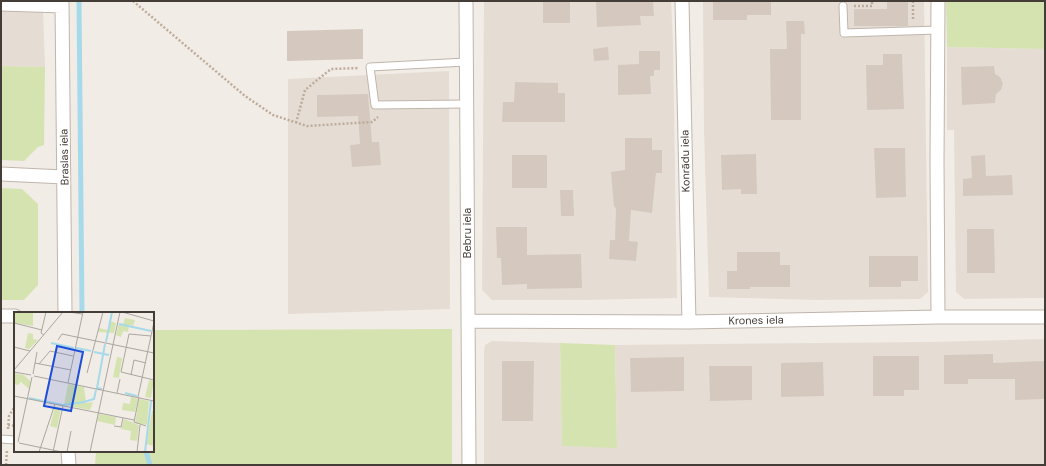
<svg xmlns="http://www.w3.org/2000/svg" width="1046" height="466" viewBox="0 0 1046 466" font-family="'DM Sans',sans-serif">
<rect width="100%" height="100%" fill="#f2ece6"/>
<path fill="#e5ddd4" d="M484,1H671L673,43L677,298L584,300H492L482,290Z
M703,1H924L928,292L920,299L816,300L709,297L704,130Z
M1,9L43,10L45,67L1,66Z
M947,47L1045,49V298L964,299L956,292L954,130H947Z
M449,71L450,309L288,314V79Z
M1045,339V465H484V352L485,345L492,341L560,343L562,446L617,447L615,345L929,342Z"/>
<path fill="#d5e3b1" d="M946,1H1045V49L947,47Z
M1,66L45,67L44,145L38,147L24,161L1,160Z
M1,188L22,189L38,204V285L24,300H1Z
M452,329V465H95L96,451H153V330Z
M560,343L615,345L617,448L562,446Z"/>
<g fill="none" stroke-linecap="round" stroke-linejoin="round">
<path stroke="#a6daea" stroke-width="5" d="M79,1L82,313
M146,451L150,465"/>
</g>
<path fill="#d5c9bf" d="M543,1H570V23H543Z
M596,1H653L654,16H640L641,25L597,27Z
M713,1H771V15H747V20H713Z
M887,1H908V26H854V9H887Z
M786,21H804L805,34H801V120H771L770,49H787Z
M363,29V59L287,61V31Z
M608,47L609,60L594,61L593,49Z
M639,51H660V70H654V76H650L651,94L618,95V65L639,64Z
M883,54H902L904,109L867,110L866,65H883Z
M994,66L995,74L1000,77L1003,83L1001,90L996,94L995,103L962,105L961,67Z
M515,82L558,83V93H565V122H502L503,102H514Z
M368,94L372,142H379L381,165L352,167L350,145L360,144L358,116L317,117V95Z
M625,138H652V150H662V173H656L652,213L631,210L629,241L638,242L636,261L609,259L610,240H615L616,208L614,207L611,172L625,170Z
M874,148H905L906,197L876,198Z
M756,154L757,194H741V189L722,190L721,155Z
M512,155H547V188H512Z
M985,155L986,176L1012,175L1013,195L963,196V179L972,178L971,156Z
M560,190H573L574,216H561Z
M496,227H527V255L581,254L582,288L527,289V284L502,285L501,258H497Z
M967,229H994L995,273H967Z
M737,252H780V265H790V287H750V289H727V271H737Z
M869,256H918V281H901V287H869Z
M993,354V363L1045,361V399L1015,400V379H968V384H944V355Z
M873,356H919V390H904V396H873Z
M684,357V391L631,392L630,358Z
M502,361H534L533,421H502Z
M823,362L824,396L781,397V363Z
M709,366H752V400L710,401Z"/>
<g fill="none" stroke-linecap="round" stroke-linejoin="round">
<defs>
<path id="service" d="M843,6L844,33L938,30
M466,62L370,67L375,105L467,104
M1,439L15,440"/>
<path id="minor" d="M62,1L65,313
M466,1L469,465
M682,1L689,322
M938,1L937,161L938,317
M1,4L62,6
M1,174L64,177
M1,316H15
M468,321L689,322L938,317H1045
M68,451L69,465"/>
</defs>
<use href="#service" stroke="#bfb5ac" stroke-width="9"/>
<use href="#minor" stroke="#bfb5ac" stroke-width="15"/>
<path stroke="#bdab9b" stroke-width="2.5" stroke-dasharray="2 2" stroke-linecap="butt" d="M133,1L245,96L273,115L307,126L372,122L378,117
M913,1V20
M854,6H872V1
M296,123L305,90L331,69L359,68
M8,425L15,426
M8,429L9,416L15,406
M6,465L7,450"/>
<use href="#service" stroke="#fff" stroke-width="7"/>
<use href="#minor" stroke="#fff" stroke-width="13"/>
</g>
<g text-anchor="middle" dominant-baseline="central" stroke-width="3.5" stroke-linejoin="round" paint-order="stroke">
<g font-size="11" fill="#443c36" stroke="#fff">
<text transform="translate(64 157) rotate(-91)">Braslas iela</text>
<text transform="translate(685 161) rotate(-91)">Konrādu iela</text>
<text transform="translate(467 233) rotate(-90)">Bebru iela</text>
<text transform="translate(756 320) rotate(-1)">Krones iela</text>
</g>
</g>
<g transform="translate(14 312)">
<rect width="140" height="140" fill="#f2ece6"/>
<path d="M0,0L19,1V14L0,11ZM111,6L121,8L119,14L115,13L114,20L109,19L107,25L102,23L105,11L109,12ZM96,9L102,11L100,21L84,20L85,16L94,18ZM14,21L19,22V27L24,28L15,37L11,36ZM103,45L108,46L105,66L99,65ZM0,61L10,63L17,70L15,77L7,70L4,73L0,72ZM135,68L140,69L137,86L131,85ZM54,72L70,75L72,91L79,90L76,98L50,93ZM117,85L124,87L121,100L108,98L109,91L116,92ZM125,87L135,89L133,113L121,111ZM41,95L47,96L43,116L36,114ZM138,99H140V134L132,132ZM85,102L102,105L101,113L83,109ZM110,107L125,113L123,129L116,128L117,119L107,117Z" fill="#d5e3b1"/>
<path fill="none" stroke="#a6daea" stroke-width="2" d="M105,12L137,19M92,30L98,0M37,31L60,36M62,36L77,39M80,40L95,43M88,77L83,76L91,32M111,81L123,84M15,86L29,89M30,89L49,93L70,90L80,87L82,78M131,140L137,89"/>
<path fill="none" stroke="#aca6a0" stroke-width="1" d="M55,0L68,2M108,0L140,9M0,11L28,18M30,23L27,21L32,0M137,24L115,22L107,60L140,68M44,28L48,22L140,41M0,35L16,39M21,51L57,58M25,52L36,39L59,44M0,58L49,0M0,60L17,63M73,61L89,0M19,62L23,40M117,63L120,48L132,51M20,64L140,89M54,71L69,0M103,81L106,67M0,84L120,108M124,85L140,10M125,85L120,110L132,114M100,114L107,115L109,106M4,130L18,65M5,131L48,140M25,140L41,92M39,140L49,94M53,140L57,119M76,140L106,0M123,140L126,113"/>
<path fill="#1d4ed8" fill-opacity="0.15" stroke="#1d4ed8" stroke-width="2" d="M43,34L69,40L57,99L30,94Z"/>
<rect width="140" height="140" fill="none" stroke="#443c36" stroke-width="2"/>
</g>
<rect width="1046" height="466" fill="none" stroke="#443c36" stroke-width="4"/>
</svg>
